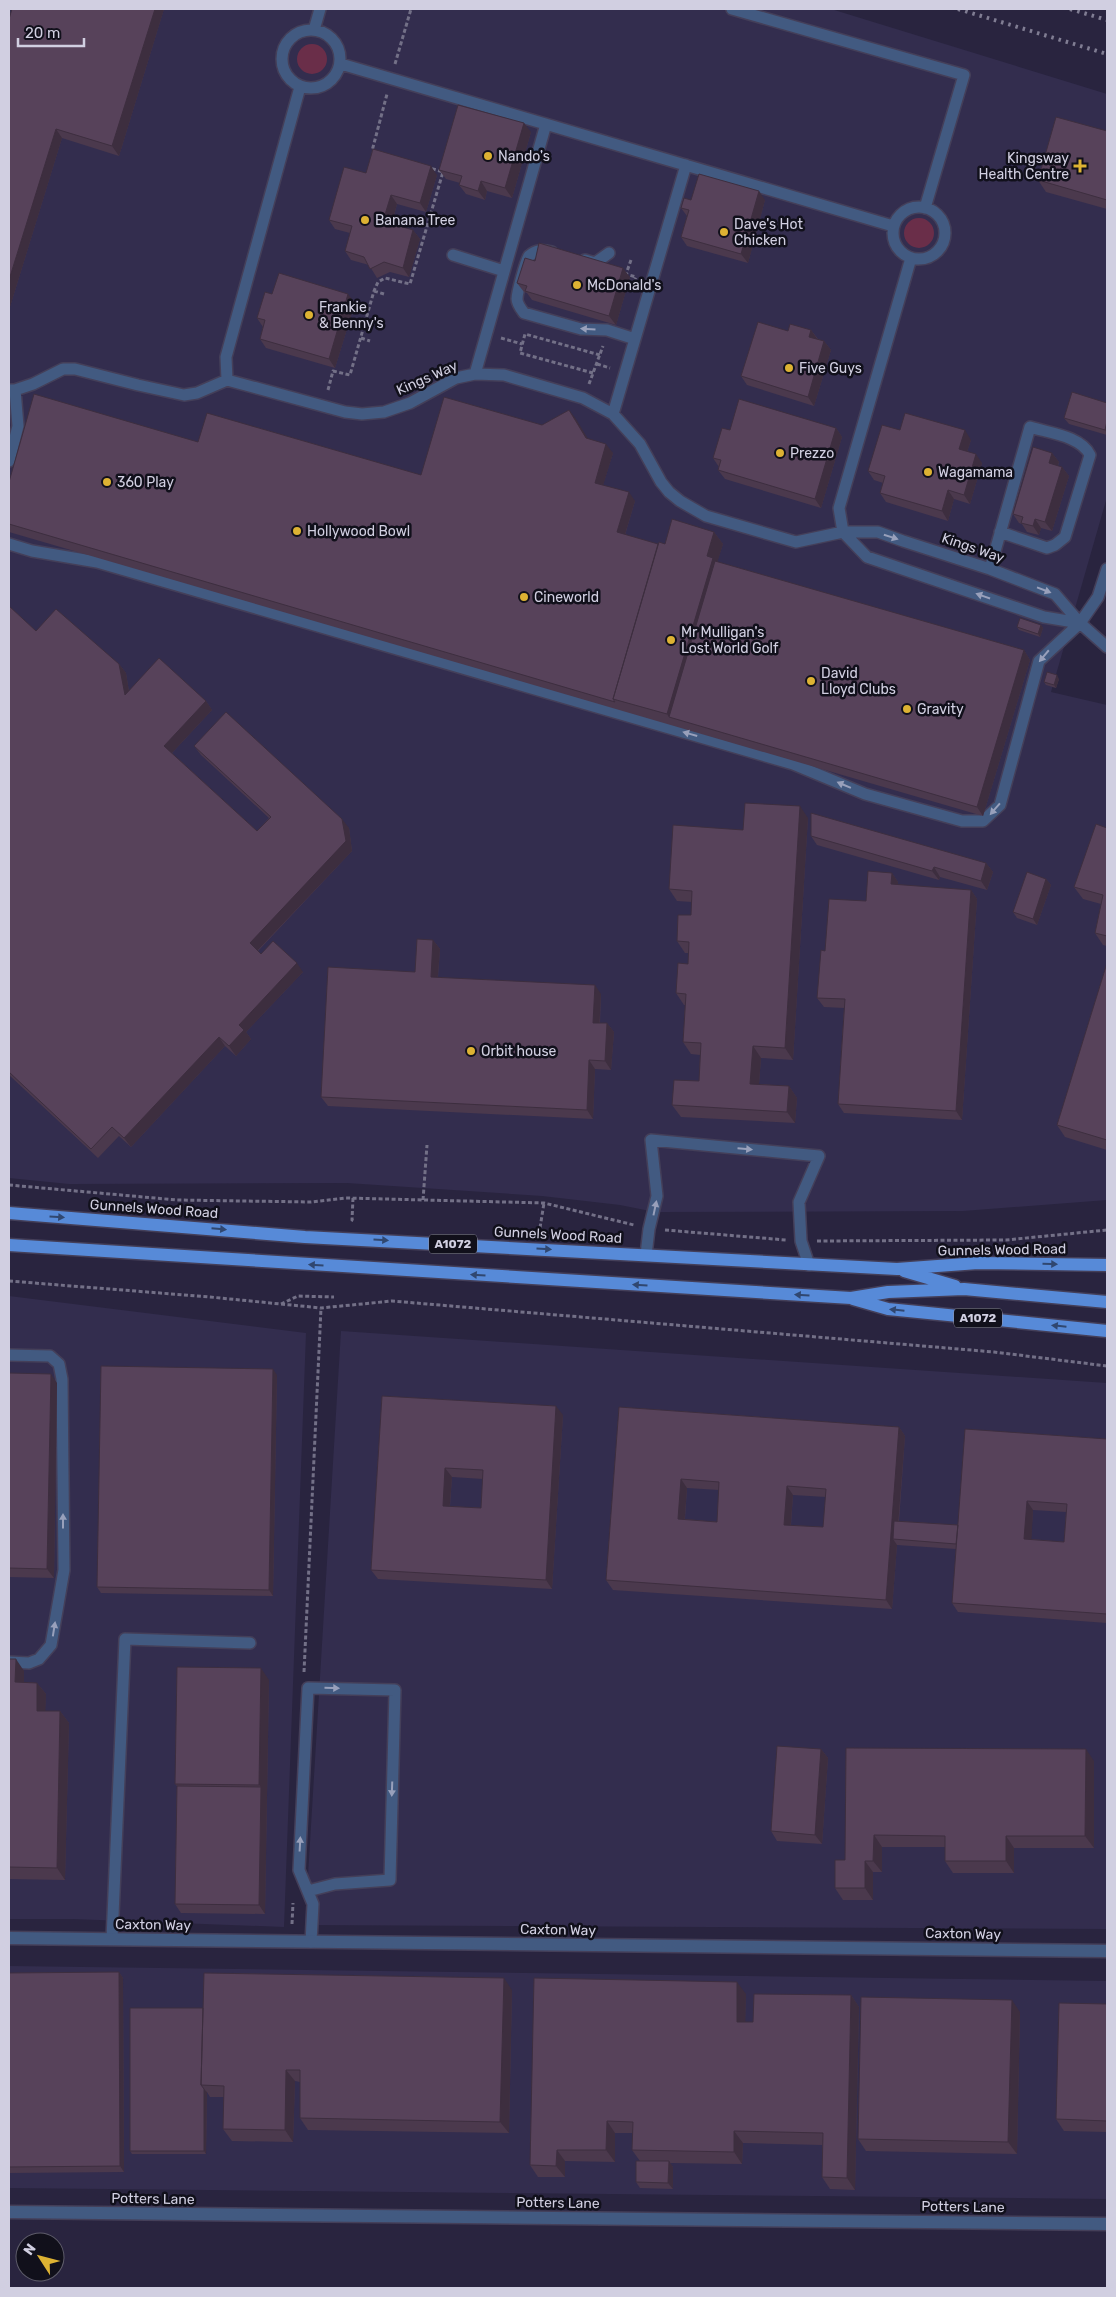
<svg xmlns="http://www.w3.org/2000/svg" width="1116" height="2297" viewBox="0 0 1116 2297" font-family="Rubik,sans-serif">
<rect width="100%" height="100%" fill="#29243f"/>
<path fill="#332d4e" d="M9,9H831L1107,94V497L1051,692L1107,705V1200L963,1211L655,1212L620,1205L542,1196L347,1183L69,1184L9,1178Z
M9,1296L306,1333L284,1927L73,1919H9Z
M341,1331L1107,1383V1929L305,1925Z
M9,1966L1107,1981V2199L9,2188Z"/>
<path fill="#6a2e49" d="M297 59a15 15 0 1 1 30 0a15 15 0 1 1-30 0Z
M904 233a15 15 0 1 1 30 0a15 15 0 1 1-30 0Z"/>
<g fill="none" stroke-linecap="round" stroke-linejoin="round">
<defs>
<path id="service" d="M732,9L964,75L925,208
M282 59a29 29 0 1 1 58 0a29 29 0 1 1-58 0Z
M314,30L320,9
M341,64L893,226
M893 233a26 26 0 1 1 52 0a26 26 0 1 1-52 0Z
M552,252C544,250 536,249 529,256C526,260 517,292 517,299C517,304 521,309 524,313L581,329L607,330L635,339
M453,255L504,271
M585,260L595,263L609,253
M475,374L546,124
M227,380L226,357L300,87
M9,390H15L33,384L63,369H75L138,385L184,395L197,393L227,380L345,412L362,414L384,412L410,403L456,378L475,374L504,375L583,398L613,414L640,444L661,482L669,492L680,501L706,516L796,542L843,532H878L903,541L990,569L1055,594L1080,623L1107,647
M613,414L686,165
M9,461L18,426L15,390
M843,532L839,508L911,258
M843,532L867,557L1044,617L1080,623
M9,544L32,551L97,562L793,764L865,794L962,821H983L1000,805L1039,661L1080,623L1098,597L1107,569
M990,569L1030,427C1049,433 1081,436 1090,455L1065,537L1055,545L1047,548L1000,532
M646,1255L649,1229L657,1196L651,1140L819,1156L799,1202L801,1241L809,1265
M9,1355L50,1356L59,1364L62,1379L64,1570L51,1645L39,1659L29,1663L9,1662
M308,1891L335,1884L390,1880L395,1690L308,1688L299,1870L313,1904L311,1942
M112,1939L125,1639L250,1643"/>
<path id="minor" d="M9,1938L1107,1951
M9,2212L1107,2224"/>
<path id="primary" d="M9,1213L305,1237L897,1269L978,1263L1107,1265
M9,1245L851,1298L888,1292L964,1289L1107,1302
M904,1271L955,1286
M853,1299L888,1309L1107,1331"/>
</defs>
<use href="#service" stroke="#443f59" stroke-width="14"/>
<use href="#minor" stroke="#443f59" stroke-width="15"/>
<use href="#primary" stroke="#443f59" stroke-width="15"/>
<path stroke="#737087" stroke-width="3" stroke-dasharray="4 2.5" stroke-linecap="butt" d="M395,64L411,9
M376,152L372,151L387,94
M631,260L626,274L636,277L635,279
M374,291L384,294
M361,338L370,341
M501,338L522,344
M597,364L610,368
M593,373L520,353L525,334L600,355
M589,384L603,346
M328,390L333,371L350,375L374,291L378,282L385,278L410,284L443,172L430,168
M9,1185L177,1200L311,1202L346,1198L544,1203L634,1225
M353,1198L352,1220L354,1221
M423,1200L427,1145
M665,1230L786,1240
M539,1234L544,1203
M817,1241L1006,1240L1107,1230
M9,1281L210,1297L321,1308L392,1301L994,1352L1107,1366
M281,1304L298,1296L334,1297
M304,1672L321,1308
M292,1924L293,1903"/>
<use href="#service" stroke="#425a81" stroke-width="11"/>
<use href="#minor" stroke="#425a81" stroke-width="12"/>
<use href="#primary" stroke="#578ad8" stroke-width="12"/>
<path stroke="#807d93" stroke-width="4" stroke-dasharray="2.5 5" stroke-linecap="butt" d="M958,9L1107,54
M1070,9L1107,20"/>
</g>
<path fill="#4b394d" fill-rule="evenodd" d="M12,9H164L119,156L62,138L9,310V19Z
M1107,131V209L1046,192L1038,180Z
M531,132L512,198L487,191L485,200L466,194L459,185L460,183L446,179L439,170Z
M366,173L437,175L426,212L397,204L392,224L413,230L420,239L409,277L390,272L377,278L369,265L351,260L345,251L350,233L335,229L329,220Z
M691,200H765L748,263L687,246L681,237L687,216L681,208Z
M535,261L630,277L616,325L532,300L527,293L524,292L517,283Z
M272,294L355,303L335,368L266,348L260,339L263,327L257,318Z
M811,330L818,339L824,341L831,350L814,406L747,385L741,376L788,331Z
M1107,403V435L1069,424L1064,418Z
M569,410L587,438L613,453L603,485L635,501L625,535L658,544H665L714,532L723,544L717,562L1024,650L1030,660L983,816L9,532V482L198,442L421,475L542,425Z
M836,428L842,437L821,508L725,479L718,470L719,467L713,458L730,430Z
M900,430L971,440L967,452L982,463L970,504L954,499L948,521L886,502L880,493L883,483L874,480L868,471Z
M1052,453L1059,462L1058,466L1062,467L1069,476L1052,531L1041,528L1039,535L1027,532L1022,524L1019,523L1013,514Z
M9,606L36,631L119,664L126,673L129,691L206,701L212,710L172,753L257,831L269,818L201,755L194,746L349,828L352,851L258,951L261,954L303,972L246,1032L251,1039L236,1056L225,1046L131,1147L119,1136L98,1158L9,1075Z
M1041,625L1043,628L1040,637L1019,630L1017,627Z
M1059,679L1056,688L1046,685L1044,682Z
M808,818L793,1060L761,1058L759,1084L789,1086L797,1098L795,1123L681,1117L672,1105L699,1081L700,1055L691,1054L683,1042L685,1005H684L676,993L688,964V953H685L677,941L691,915L692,902L677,901L669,889L743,830Z
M1107,828V946L1103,945L1095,933L1101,904L1083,899L1074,887Z
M811,836L986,863L993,872L987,890L940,877L939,880L817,845Z
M892,873L898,882V885L971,890L977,899L962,1120L844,1113L838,1104L844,1008L824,1007L817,998L825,951L866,901Z
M1046,879L1051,885L1037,925L1017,918L1013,912Z
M433,940L440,949L438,977L601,994L600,1023H607L614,1032L611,1070L595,1069L593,1119L328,1106L321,1097L415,972Z
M1107,963V1150L1065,1137L1057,1125Z
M9,1373L57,1383L54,1578L9,1577Z
M277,1375L273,1596L101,1593L97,1587Z
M382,1396L563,1415L552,1589L378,1579L371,1570ZM452,1477L483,1479L481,1508L450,1506Z
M619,1407L899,1427L905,1436L899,1521L958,1525L1107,1439V1623L958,1612L952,1603L956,1549L897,1545L892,1609L613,1590L606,1580ZM687,1488L719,1490L717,1522L685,1519ZM793,1495L826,1497L823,1527L791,1525ZM1033,1510L1066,1512L1064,1542L1031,1539Z
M9,1659L24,1671V1682L37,1683L46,1694L45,1711H60L69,1723L65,1880L9,1879Z
M269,1680L265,1914L181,1913L175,1904L177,1786L175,1784Z
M846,1748L1094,1761V1848H1014V1873H953L945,1861V1847H882V1872H873V1900H843L835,1888L845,1860Z
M821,1749L828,1758L822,1844L777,1841L771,1831Z
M119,1972L123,1978L124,2172L9,2173V1973Z
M512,1990L509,2133L308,2130L300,2118V2082L295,2081L293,2142L232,2141L223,2129L224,2097H210L207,2092L206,2154H132L130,2151L203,2008Z
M746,1994L745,2022H753L851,1995L859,2007L855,2190L830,2189L822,2177V2145L743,2143L742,2164L670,2163L673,2167V2189L640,2188L636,2182L640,2161L632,2150V2133H615V2162L565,2161V2177H538L530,2165Z
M1107,2004V2132L1064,2131L1056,2119Z
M1020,2012L1017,2154L866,2151L858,2139Z"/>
<path fill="#3d2e3f" d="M155,9H164L119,156L112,146Z
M524,123L531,132L512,198L505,188Z
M56,129L62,138L9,310V280Z
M431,166L437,175L426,212L420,203Z
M481,181L487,191L485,200L478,191Z
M759,191L765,200L748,263L741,254Z
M391,195L397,204L390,230L383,221Z
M413,230L420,239L409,277L403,268Z
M623,268L630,277L616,325L609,316Z
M348,294L355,303L335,368L329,359Z
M811,330L818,340L809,337Z
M824,341L831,350L814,406L808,397Z
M569,410L576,419L593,447L586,438Z
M1107,421V433L1105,430Z
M836,428L842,437L821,508L815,499Z
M965,430L971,440L965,458L959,449Z
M606,444L613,453L601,492L595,483Z
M1052,453L1059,462L1055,472L1049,463Z
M976,454L982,463L970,504L964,495Z
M1062,467L1069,476L1052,531L1045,522Z
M948,490L954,499L948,521L942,511Z
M629,492L635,501L623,541L617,532Z
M1035,519L1041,528L1039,535L1033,526Z
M714,532L723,544L669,717L667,714L707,556Z
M1041,625L1043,628L1040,637L1038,634Z
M1024,650L1030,660L983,816L977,807Z
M119,664L126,673L131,704L125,695Z
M1057,675L1059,679L1056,688L1054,685Z
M206,701L212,710L170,755L164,746Z
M800,806L808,818L793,1060L785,1048Z
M342,819L349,828L352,851L256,952L250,943Z
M986,863L993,872L987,890L981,881Z
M934,867L940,877L939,880L932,871Z
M892,873L898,882L897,893L891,884Z
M1046,879L1051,885L1037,925L1033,919Z
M971,890L977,899L962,1120L956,1111Z
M433,940L440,949L437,986L431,977Z
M297,963L303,972L246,1032L251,1039L236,1056L229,1046L239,1025Z
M595,985L601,994L599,1032L593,1023Z
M607,1023L614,1032L611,1070L605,1061Z
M219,1037L225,1046L131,1147L124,1138Z
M753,1046L761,1058L758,1096L750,1084Z
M589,1060L595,1069L593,1119L587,1110Z
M789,1086L797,1098L795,1123L787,1112Z
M273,1369L277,1375L273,1596L269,1590Z
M51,1374L57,1383L54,1578L47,1569Z
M556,1406L563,1415L552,1589L546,1580Z
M899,1427L905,1436L897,1539H893L897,1545L892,1609L886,1600Z
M445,1468L452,1477L449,1515L443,1506Z
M681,1479L687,1488L684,1528L678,1519Z
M787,1486L793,1495L790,1534L784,1525Z
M1027,1501L1033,1510L1031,1548L1024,1539Z
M16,1659L24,1671V1694L15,1682Z
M261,1668L269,1680L265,1914L259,1905L261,1787L259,1785Z
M37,1683L46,1694L45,1723L37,1711Z
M60,1711L69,1723L65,1880L57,1868Z
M821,1749L828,1758L822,1844L815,1835Z
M1086,1749L1094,1761V1848L1085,1836Z
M874,1835L882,1847V1872L873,1861Z
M1006,1836L1014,1848V1873L1006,1861Z
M865,1861L873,1872V1900L865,1888Z
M119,1972L123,1978L124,2172L120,2166Z
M504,1978L512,1990L509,2133L500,2122Z
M737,1982L746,1994L745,2034L737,2022Z
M851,1995L859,2007L855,2190L847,2178Z
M1012,2000L1020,2012L1017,2154L1008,2142Z
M286,2070L295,2081L293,2142L285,2130Z
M204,2089L207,2092L206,2154L204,2151Z
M607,2121L615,2133V2162L606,2150Z
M734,2131L743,2143L742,2164L734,2152Z
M557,2150L565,2161V2177L556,2166Z
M669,2161L673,2167V2189L668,2183Z"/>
<path fill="#57425a" stroke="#3d2e3f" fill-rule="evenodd" d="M12,9H155L112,146L56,129L9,280V19Z
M458,105L524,123L505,188L481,181L478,191L459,185L462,176L439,170Z
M1056,117L1107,131V200L1038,180Z
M373,149L431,166L420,203L391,195L383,221L413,230L403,268L384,262L370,269L364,257L345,251L352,226L329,220L344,167L366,173Z
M699,174L759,191L741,254L681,237L689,210L681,208L684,198L691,200Z
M539,243L623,268L609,316L525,291L527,286L517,283L525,258L535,261Z
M279,273L348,294L329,359L260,339L265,320L257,318L265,292L272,294Z
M758,322L788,331L790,324L811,330L809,337L824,341L808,397L741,376Z
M1072,392L1107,403V421L1105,430L1064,418Z
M34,394L198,442L207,413L421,475L444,397L542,425L569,410L586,438L606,444L595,483L629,492L617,532L658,544L613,699L615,702L9,524V482Z
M739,399L836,428L815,499L718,470L721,460L713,458L722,428L730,430Z
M905,413L965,430L959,449L976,454L964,495L948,490L942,511L880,493L885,476L868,471L882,425L900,430Z
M1033,447L1052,453L1049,463L1062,467L1045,522L1035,519L1033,526L1021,523L1023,517L1013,514Z
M672,519L714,532L707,556L713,558L667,714L613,699L659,542L665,544Z
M715,561L1024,650L977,807L669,717Z
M9,606L36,631L56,609L119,664L125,695L159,658L206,701L164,746L257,831L271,817L194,746L226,712L342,819L346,841L250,943L261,954L273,941L297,963L239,1025L244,1030L229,1046L219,1037L124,1138L112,1127L91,1149L9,1072Z
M1020,618L1041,625L1038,634L1017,627Z
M1047,672L1057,675L1054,685L1044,682Z
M745,803L800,806L785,1048L753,1046L750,1084L789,1086L787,1112L672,1105L674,1080L699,1081L701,1043L683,1042L686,994L676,993L678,963L688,964L689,942L677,941L678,915H691L692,891L669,889L673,825L743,830Z
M811,813L986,863L981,881L934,867L932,871L811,836Z
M1096,824L1107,828V936L1095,933L1103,895L1074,887Z
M868,871L892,873L891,884L971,890L956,1111L838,1104L845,999L817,998L821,950L825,951L829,899L866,901Z
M1027,872L1046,879L1033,919L1013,912Z
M417,939L433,940L431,977L595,985L593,1023H607L605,1061L589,1060L587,1110L321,1097L328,967L415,972Z
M1107,963V1140L1057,1125Z
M101,1366L273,1369L269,1590L97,1587Z
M9,1373L51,1374L47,1569L9,1568Z
M382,1396L556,1406L546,1580L371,1570ZM445,1468L483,1470L481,1508L443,1506Z
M619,1407L899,1427L886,1600L606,1580ZM681,1479L719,1482L717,1522L678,1519ZM787,1486L826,1489L823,1527L784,1525Z
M965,1429L1107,1439V1614L952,1603ZM1027,1501L1067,1504L1064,1542L1024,1539Z
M894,1521L958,1525L956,1544L893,1539Z
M9,1659H16L15,1682L37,1683V1711H60L57,1868L9,1867Z
M177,1667L261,1668L259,1785L175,1784Z
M777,1746L821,1749L815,1835L771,1831Z
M846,1748L1086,1749L1085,1836H1006V1861H945V1836L874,1835L873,1861H865V1888H835V1860H845Z
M177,1786L261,1787L259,1905L175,1904Z
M119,1972L120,2166L9,2167V1973Z
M204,1973L504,1978L500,2122L300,2118V2070H286L285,2130L223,2129L224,2086L201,2085Z
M534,1978L737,1982V2022H753L754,1994L851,1995L847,2178L822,2177L823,2133L734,2131V2152L632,2150L633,2122L607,2121L606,2150H557L556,2166L530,2165Z
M861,1997L1012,2000L1008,2142L858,2139Z
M1059,2003L1107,2004V2121L1056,2119Z
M130,2008H203L201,2085L204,2089V2151H130Z
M636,2161H669L668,2183L636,2182Z"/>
<defs><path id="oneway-solid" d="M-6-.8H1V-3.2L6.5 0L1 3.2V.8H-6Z" transform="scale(1.25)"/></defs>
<g fill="#98a0bb">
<use href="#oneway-solid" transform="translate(588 329) rotate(-176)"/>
<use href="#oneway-solid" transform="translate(891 537) rotate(18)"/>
<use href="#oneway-solid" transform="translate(1044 590) rotate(21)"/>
<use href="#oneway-solid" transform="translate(983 596) rotate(-161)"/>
<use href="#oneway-solid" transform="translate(1044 656) rotate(130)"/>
<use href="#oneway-solid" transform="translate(690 734) rotate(-164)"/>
<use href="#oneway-solid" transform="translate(844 785) rotate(-157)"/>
<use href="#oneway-solid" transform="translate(995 809) rotate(131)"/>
<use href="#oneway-solid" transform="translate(745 1149) rotate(5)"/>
<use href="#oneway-solid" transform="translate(655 1208) rotate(-78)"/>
<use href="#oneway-solid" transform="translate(63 1521) rotate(-90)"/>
<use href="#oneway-solid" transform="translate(54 1629) rotate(-81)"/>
<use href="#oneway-solid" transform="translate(332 1688) rotate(1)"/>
<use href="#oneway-solid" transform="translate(392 1789) rotate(92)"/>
<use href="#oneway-solid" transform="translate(300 1844) rotate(-87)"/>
</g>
<g fill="#304770">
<use href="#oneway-solid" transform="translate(57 1217) rotate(4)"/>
<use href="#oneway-solid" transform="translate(219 1229) rotate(5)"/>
<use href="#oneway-solid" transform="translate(381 1240) rotate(3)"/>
<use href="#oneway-solid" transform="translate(544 1249) rotate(3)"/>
<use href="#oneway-solid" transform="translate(1050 1264) rotate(1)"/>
<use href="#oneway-solid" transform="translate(316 1265) rotate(-177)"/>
<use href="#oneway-solid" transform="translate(478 1275) rotate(-176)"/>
<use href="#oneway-solid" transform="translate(640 1285) rotate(-176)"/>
<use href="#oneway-solid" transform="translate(802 1295) rotate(-176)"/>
<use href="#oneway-solid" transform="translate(897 1310) rotate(-174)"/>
<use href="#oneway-solid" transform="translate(1059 1326) rotate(-174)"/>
</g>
<g fill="#ddb233" stroke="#11101b" stroke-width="2">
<circle cx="488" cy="156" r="5"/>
<path d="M1077.5 158.5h5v5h5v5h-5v5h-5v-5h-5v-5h5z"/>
<circle cx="365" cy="220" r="5"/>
<circle cx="724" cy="232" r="5"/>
<circle cx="577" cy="285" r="5"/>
<circle cx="309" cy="315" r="5"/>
<circle cx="789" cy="368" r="5"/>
<circle cx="780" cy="453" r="5"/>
<circle cx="928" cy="472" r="5"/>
<circle cx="107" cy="482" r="5"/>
<circle cx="297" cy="531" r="5"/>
<circle cx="524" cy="597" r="5"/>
<circle cx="671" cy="640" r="5"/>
<circle cx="811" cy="681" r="5"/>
<circle cx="907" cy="709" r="5"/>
<circle cx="471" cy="1051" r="5"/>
</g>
<g text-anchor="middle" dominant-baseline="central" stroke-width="5" stroke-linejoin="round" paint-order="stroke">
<g fill="#11101b" stroke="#9796a6" stroke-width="1">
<rect x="429" y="1234.5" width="48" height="19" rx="4"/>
<rect x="954" y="1308.5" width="48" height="19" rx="4"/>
</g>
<g font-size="12" font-weight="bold" fill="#d1cfe1">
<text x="453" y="1244">A1072</text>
<text x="978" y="1318">A1072</text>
</g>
<g font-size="14" fill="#d1cfe1" stroke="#11101b" text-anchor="start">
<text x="498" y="156">Nando's</text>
<text x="1069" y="158" text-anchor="end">Kingsway<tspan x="1069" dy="16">Health Centre</tspan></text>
<text x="375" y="220">Banana Tree</text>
<text x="734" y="224">Dave's Hot<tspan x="734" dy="16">Chicken</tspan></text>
<text x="587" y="285">McDonald's</text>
<text x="319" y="307">Frankie<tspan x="319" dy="16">&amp; Benny's</tspan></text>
<text x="799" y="368">Five Guys</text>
<text x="790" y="453">Prezzo</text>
<text x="938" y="472">Wagamama</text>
<text x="117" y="482">360 Play</text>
<text x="307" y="531">Hollywood Bowl</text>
<text x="534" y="597">Cineworld</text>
<text x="681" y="632">Mr Mulligan's<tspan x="681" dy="16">Lost World Golf</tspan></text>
<text x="821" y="673">David<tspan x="821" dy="16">Lloyd Clubs</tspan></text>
<text x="917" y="709">Gravity</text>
<text x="481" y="1051">Orbit house</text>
</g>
<g font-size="14" fill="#d1cfe1" stroke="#11101b">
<text transform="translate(427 378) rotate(-24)">Kings Way</text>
<text transform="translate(973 548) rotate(19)">Kings Way</text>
<text transform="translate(154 1209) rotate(4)">Gunnels Wood Road</text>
<text transform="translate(558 1235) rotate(3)">Gunnels Wood Road</text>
<text transform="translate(1002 1250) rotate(-1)">Gunnels Wood Road</text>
<text transform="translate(153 1925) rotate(1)">Caxton Way</text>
<text transform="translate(558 1930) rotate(1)">Caxton Way</text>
<text transform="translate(963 1934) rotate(1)">Caxton Way</text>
<text transform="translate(153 2199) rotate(1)">Potters Lane</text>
<text transform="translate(558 2203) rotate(1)">Potters Lane</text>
<text transform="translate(963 2207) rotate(1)">Potters Lane</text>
</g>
</g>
<rect width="1116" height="2297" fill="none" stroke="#d1cfe1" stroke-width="20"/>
<g transform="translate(40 2257) rotate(306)"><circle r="24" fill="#11101b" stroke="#5e5c6a"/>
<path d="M0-4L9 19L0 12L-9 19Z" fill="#ddb233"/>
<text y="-8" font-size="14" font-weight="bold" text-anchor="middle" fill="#d1cfe1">N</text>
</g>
<path d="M18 38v8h66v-8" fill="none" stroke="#d1cfe1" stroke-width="2.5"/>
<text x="25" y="38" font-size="15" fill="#d1cfe1" stroke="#11101b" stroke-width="4" paint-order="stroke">20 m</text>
</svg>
